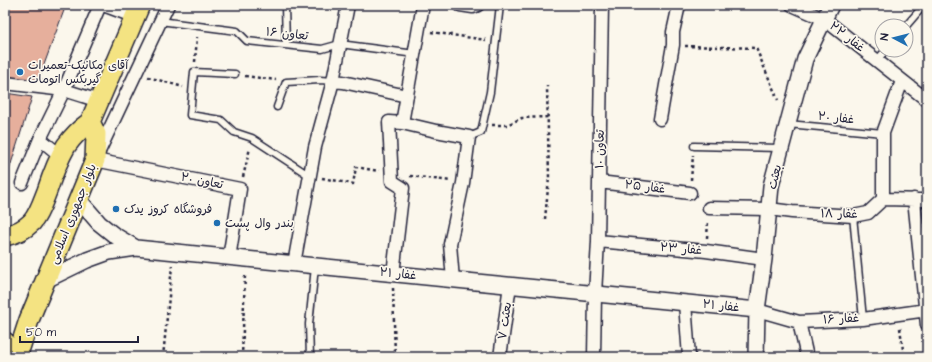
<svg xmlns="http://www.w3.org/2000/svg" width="932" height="362" viewBox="0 0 932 362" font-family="'Architects Daughter','Playpen Sans Arabic',sans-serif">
<rect width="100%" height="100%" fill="#fbf7ec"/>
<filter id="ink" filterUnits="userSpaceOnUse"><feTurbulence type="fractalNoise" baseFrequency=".025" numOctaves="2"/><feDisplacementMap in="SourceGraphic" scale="8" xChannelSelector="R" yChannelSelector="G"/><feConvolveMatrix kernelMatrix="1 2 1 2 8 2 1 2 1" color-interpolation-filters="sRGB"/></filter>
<g filter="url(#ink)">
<path fill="#e6af9c" stroke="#22223b" d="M5,5H66L38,81L5,76Z
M5,93L32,97L5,183Z"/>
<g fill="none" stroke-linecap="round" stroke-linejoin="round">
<defs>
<path id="service" d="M285,5L286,45
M160,21L237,31L247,41L322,49L340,44L415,54
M906,26L924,5
M877,60L886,50
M235,74L194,72L190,115L221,120L234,132L252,138L310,176
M925,98L927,85
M277,107L286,82L320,80L333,81
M788,124L883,133
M469,137L481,132L490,92L500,5
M694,146L781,148
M853,216L863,319
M310,357L309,324L315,267"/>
<path id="minor" d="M103,5L135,17
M168,5L95,160L240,189L229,258
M460,5L473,7L478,5
M792,5L824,19L927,100
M333,81L343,82L407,96
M5,83L64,90L99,101
M660,119L673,45V32L679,5
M402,123L436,131L469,137L463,183L450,244L453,280
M40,139L61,156
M599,182L690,193
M22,183L40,139L64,90L100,5
M883,199V133L902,81
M914,199L927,325
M709,208L769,209L792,212L853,216L868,213L883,199L927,200
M598,241L706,251L764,259
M294,264L315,147L333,81L348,5
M393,274L403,188L392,181L389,122L402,123L423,5
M685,303L689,357
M757,310L799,322L863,319L927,310
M799,322L807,357
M500,357L510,285
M594,357L595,294L598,241L602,5"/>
<path id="tertiary" d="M79,200L99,223L114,235L136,248
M46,280L87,260L109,252L136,248L757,310
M756,357L757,310L764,259L771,186L805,59L831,5"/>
<path id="primary" d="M5,236C15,234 25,229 32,222C39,214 43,201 47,191C52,176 58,160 66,146C73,136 80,129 90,122
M5,342L9,357
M17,357L29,320L95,160L96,134L90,122L140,5"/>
</defs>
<use href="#service" stroke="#22223b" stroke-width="9"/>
<use href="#minor" stroke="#22223b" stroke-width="15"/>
<use href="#tertiary" stroke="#22223b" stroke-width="18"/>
<use href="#primary" stroke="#22223b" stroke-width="22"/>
<path stroke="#22223b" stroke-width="2.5" stroke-dasharray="3 3" stroke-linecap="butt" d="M431,32L486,40
M685,46L756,48L778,100
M195,62L197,37
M245,76L276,80
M148,77L183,87
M492,125H507L522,118L548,117
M410,176L451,181
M243,177L250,148
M322,178L353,184L356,167L379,171
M691,180L693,155
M545,219L549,178L547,86
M707,238L708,221
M393,288L395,357
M900,328L904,357
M163,357L172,266
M242,357L245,274"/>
<use href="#service" stroke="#fbf7ec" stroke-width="6"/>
<use href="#minor" stroke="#fbf7ec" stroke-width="12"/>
<use href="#tertiary" stroke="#fbf7ec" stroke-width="15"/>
<use href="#primary" stroke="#f4e382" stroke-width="19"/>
</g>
</g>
<g fill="#1f6fb2" stroke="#fbf7ec" stroke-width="1.5">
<circle cx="20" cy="72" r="4"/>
<circle cx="116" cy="209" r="4"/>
<circle cx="217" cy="223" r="4"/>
</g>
<g text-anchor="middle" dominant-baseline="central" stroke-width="3.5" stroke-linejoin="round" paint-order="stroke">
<g font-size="12" fill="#22223b" stroke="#fbf7ec">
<text transform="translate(287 34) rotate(6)">تعاون ۱۶</text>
<text transform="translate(847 37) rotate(38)">غفار ۲۲</text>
<text transform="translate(836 118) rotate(6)">غفار ۲۰</text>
<text transform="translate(600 149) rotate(-89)">تعاون ۱۰</text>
<text transform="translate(775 177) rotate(-77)">بعثت</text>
<text transform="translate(202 181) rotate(11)">تعاون ۲۰</text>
<text transform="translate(645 187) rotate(7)">غفار ۲۵</text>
<text transform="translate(73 214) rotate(-68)">بلوار جمهوری اسلامی</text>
<text transform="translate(839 214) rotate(1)">غفار ۱۸</text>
<text transform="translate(681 249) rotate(5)">غفار ۲۳</text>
<text transform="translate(398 274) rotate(6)">غفار ۲۱</text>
<text transform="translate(721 306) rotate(6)">غفار ۲۱</text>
<text transform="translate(841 319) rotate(-3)">غفار ۱۶</text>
<text transform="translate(505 321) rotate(-82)">بعثت ۷</text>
</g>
<g font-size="12" fill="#22223b" stroke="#fbf7ec" text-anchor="start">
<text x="28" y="65">آقای مکانیک-تعمیرات<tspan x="28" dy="14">گیربکس اتومات</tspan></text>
<text x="124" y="209">فروشگاه کروز یدک</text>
<text x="225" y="223">بندر وال پست</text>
</g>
</g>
<rect width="932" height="362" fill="none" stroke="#fbf7ec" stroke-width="20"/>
<rect x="10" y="10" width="912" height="342" fill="none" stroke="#22223b" stroke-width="1.5" filter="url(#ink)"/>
<g transform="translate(894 38) rotate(277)"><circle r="19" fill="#fbf7ec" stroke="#a4a2a5"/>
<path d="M0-3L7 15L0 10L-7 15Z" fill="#1f6fb2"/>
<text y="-6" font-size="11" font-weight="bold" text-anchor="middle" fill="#22223b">N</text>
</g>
<path d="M20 336v6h118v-6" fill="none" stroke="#22223b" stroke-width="2"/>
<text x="26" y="336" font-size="12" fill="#22223b" stroke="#fbf7ec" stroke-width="3" paint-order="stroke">50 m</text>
</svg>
